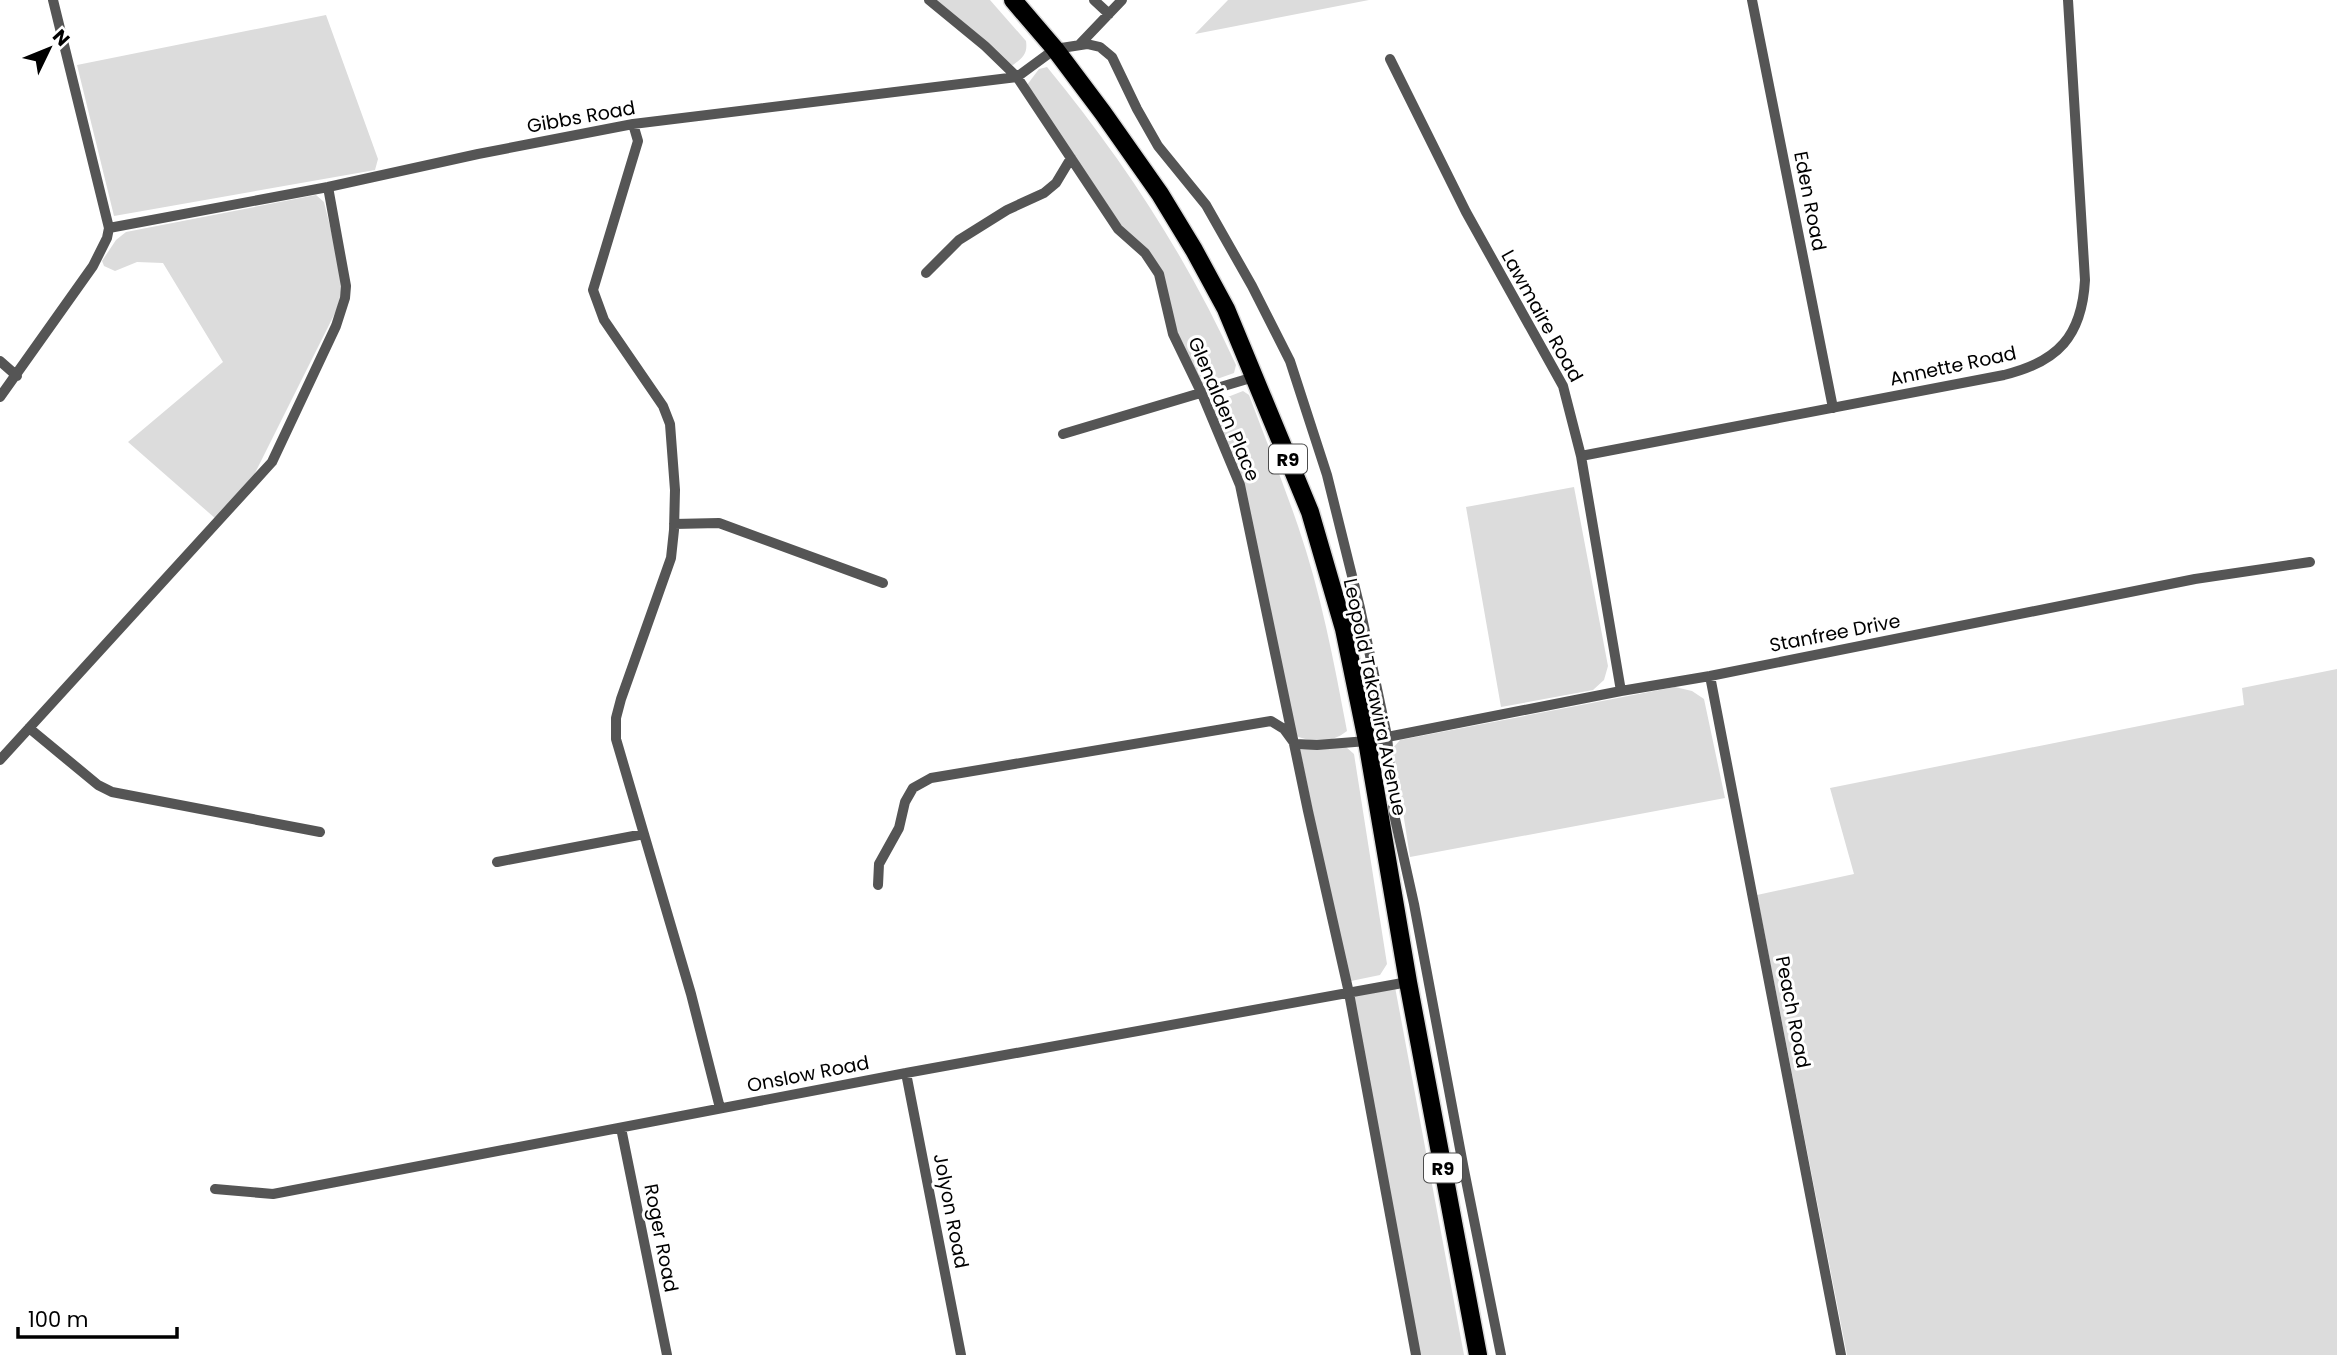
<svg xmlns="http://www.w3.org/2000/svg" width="2337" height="1355" viewBox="0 0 2337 1355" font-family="Poppins,sans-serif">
<rect width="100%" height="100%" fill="#fff"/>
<path fill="#dcdcdc" d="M934,0H990L1026,41C1028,54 1022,58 1013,65L1007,64Z
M1228,0H1369L1195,34Z
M326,15L378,159L375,170L114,216L77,65Z
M1047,67C1122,158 1187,257 1236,365L1234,373L1200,385L1175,331L1166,292L1027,85L1039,69Z
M316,195L324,202L338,259L342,288L337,309L255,473L216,519L128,442L223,362L163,263L137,262L115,271L104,266L102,261L116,240L126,232Z
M1243,391L1249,395C1265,438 1283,482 1298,526C1321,593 1334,662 1347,731C1332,743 1314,743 1296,736L1243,486L1210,404Z
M1574,487L1608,666L1604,680L1593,690L1501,707L1466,507Z
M2337,669V1355H1847L1757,895L1854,874L1830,788L2244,705L2242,688Z
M1675,687L1692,691L1704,699L1725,798L1410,857L1393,748L1400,740Z
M1346,747L1354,754L1387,964L1380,975L1351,981L1343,957L1300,750Z
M1395,987L1464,1355H1419L1352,995Z"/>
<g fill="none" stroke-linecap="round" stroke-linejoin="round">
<defs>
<path id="highway" d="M1013,0L1055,49L1103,113L1160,194L1194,250L1226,309L1310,512L1344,629L1367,741L1408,982L1478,1355"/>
</defs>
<use href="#highway" stroke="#dbdbdb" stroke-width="21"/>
<path stroke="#555" stroke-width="10" d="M929,0L985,46L1017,77L1118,229L1145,253L1159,274L1173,334L1202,394L1240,485L1308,811L1349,993L1416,1355
M1094,0L1109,14
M1752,0L1833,408
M1080,44L1122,0
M1390,59L1466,212L1563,386L1581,456L1621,691
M633,124L638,141L593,290L604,320L663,406L670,424L675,490L674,530L671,558L621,699L616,718V739L691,994L720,1108
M109,228L328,187L478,154L633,124L1017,77L1055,49L1087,44L1100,47L1112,57L1137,109L1158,146L1206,205L1252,286L1290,361L1327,475L1360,608L1387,736L1394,814L1414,904L1464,1170L1501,1355
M926,273L959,240L1007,210L1044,193L1056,183L1071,158
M0,361L17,376
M0,397L93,266L107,238L109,228L53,0
M1063,434L1254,377
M1581,456L2004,375C2058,362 2082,336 2085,280L2068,0
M674,524L719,523L883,583
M1710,676L1841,1355
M29,728L98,785L112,792L320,832
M0,760L272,462L336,326L345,298L346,286L328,187
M497,862L644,834
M878,885L879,864L899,828L905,802L913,788L931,778L1271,721L1284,729L1295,744L1317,745L1367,741L1621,691L1710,676L2195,579L2310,562
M906,1073L961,1355
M621,1128L667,1355
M215,1189L273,1194L906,1073L1408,982"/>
<use href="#highway" stroke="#000" stroke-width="18"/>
</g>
<g text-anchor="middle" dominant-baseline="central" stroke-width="6" stroke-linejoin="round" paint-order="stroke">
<g fill="#fff" stroke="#4c4c4c" stroke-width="2">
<rect x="1269" y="444.5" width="38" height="29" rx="5"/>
<rect x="1424" y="1153.5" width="38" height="29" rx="5"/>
</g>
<g font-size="18" font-weight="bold" fill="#000">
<text x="1288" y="459">R9</text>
<text x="1443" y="1168">R9</text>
</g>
<g font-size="19" fill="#000" stroke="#fff">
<text transform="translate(581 117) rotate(-10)">Gibbs Road</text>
<text transform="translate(1810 201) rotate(79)">Eden Road</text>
<text transform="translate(1542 316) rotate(61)">Lawmaire Road</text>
<text transform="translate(1953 366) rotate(-12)">Annette Road</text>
<text transform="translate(1224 409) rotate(67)">Glenalden Place</text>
<text transform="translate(1835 633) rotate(-11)">Stanfree Drive</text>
<text transform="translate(1375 697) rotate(78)">Leopold Takawira Avenue</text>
<text transform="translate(1793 1012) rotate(79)">Peach Road</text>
<text transform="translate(808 1074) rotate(-11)">Onslow Road</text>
<text transform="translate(951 1211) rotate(79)">Jolyon Road</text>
<text transform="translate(661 1238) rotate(79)">Roger Road</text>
</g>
</g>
<g transform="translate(49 49) rotate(47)" stroke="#ffffff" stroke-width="5" paint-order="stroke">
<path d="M0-5L12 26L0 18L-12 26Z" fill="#000000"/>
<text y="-10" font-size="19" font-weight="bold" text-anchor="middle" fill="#000000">N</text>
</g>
<path d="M18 1327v10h159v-10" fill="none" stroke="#000000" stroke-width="3.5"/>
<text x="28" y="1327" font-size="21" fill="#000000" stroke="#ffffff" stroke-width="5" paint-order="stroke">100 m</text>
</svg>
